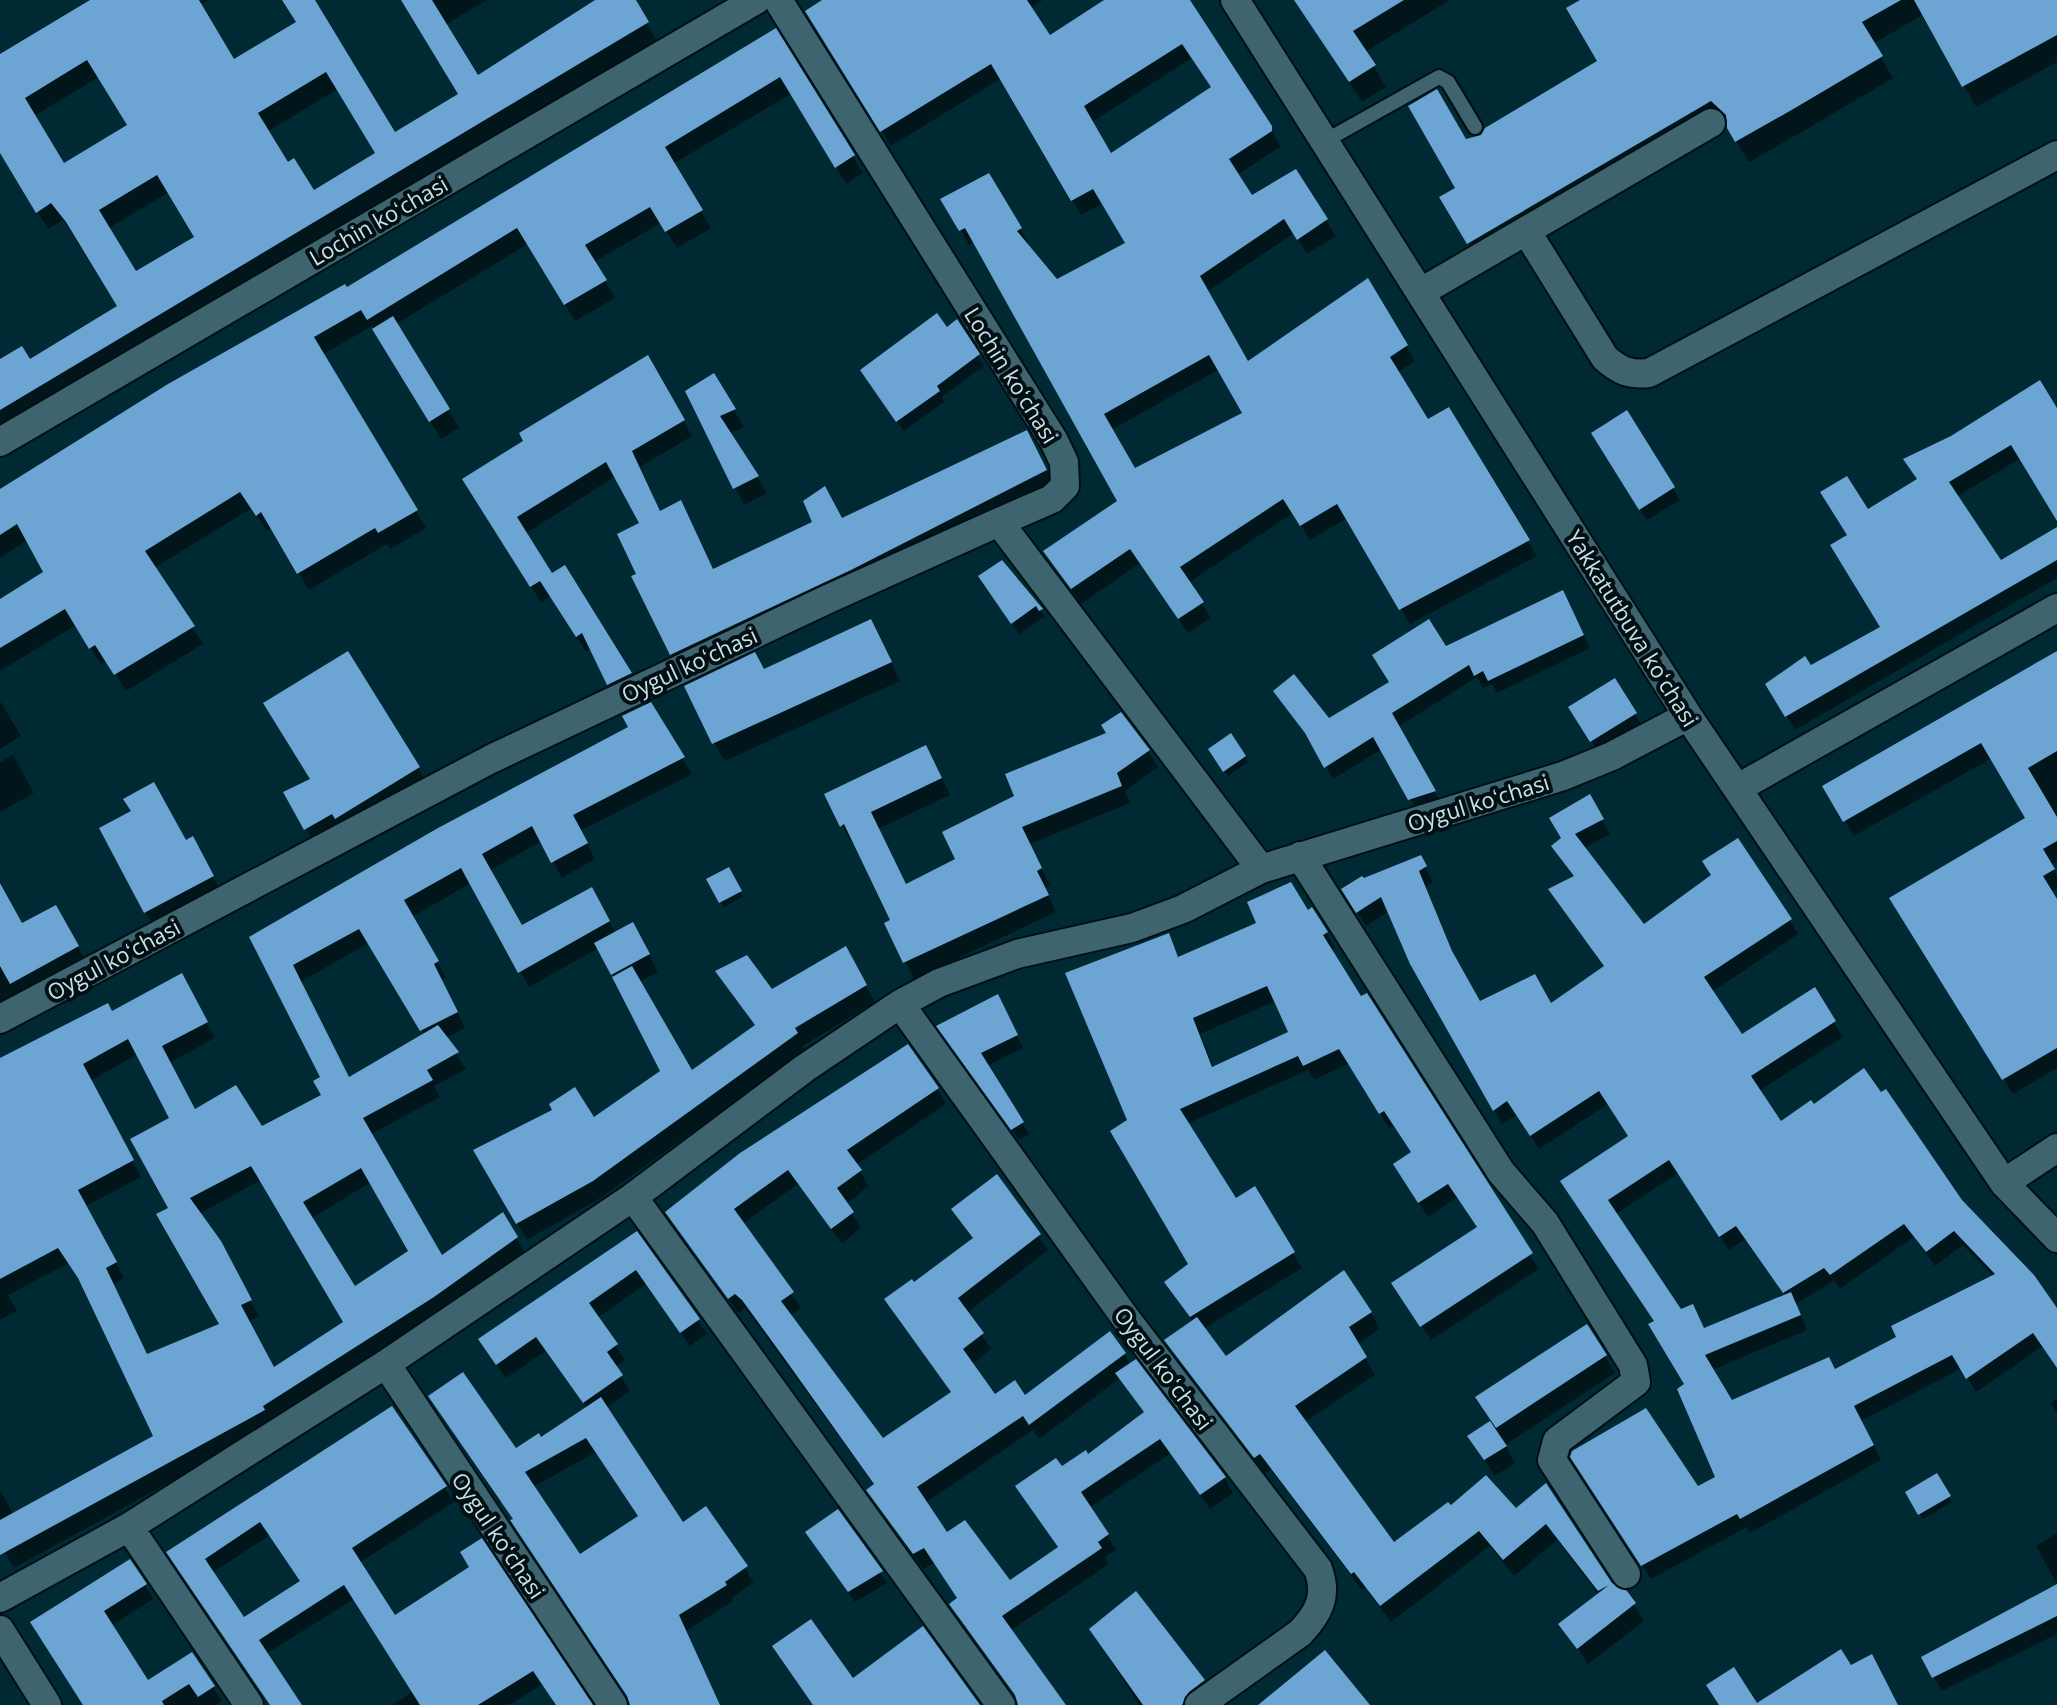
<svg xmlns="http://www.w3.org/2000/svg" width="2057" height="1705" viewBox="0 0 2057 1705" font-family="'Open Sans',sans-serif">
<rect width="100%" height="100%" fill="#002a33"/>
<path fill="#0007" fill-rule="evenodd" d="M94,0H209L200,5L234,61L298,23L394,135L460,95L403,0H487L445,25L477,78L600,0H633L657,41L0,434V362H29L119,308L63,220L48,229L0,150V56ZM99,77L129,126L63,166L34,116ZM338,89L378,154L313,193L287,164L267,132ZM169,192L196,237L135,274L108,229Z
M821,0H1043L1030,8L1050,38L1108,0H1188L1279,143L1280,147L1237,175L1251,198L1296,172L1336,236L1307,254L1294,233L1207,292L1247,363L1368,281L1415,361L1397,373L1427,422L1448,409L1537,556L1410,624L1347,518L1310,540L1293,513L1188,583L1211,618L1188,633L1140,563L1081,604L1045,552L1119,502L976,242L969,245L943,200L988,176L1029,244L1026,246L1056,282L1128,244L1104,203L1081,215L1002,78L891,146L816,26ZM1192,58L1212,88L1110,156L1092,122ZM1220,369L1245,414L1134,471L1111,430Z
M1295,0H1450L1365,52L1386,87L1362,102Z
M1584,0H2057V62L1976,107L1924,14L1873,44L1893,78L1807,129L1749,162L1724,121L1481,264L1442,197L1458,188L1465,141L1482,137L1599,62Z
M775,31L863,173L846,184L792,93L673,164L711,228L677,248L661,223L594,262L615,298L575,321L528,244L396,324L459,428L441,439L372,326L322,355L426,528L390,549L387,544L309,590L272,528L267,531L252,508L154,568L203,644L126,691L107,660L101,664L76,625L0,671V601L46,573L28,540L0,558V489L169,386L346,290Z
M957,322L984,366L942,397L944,402L904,431L868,381Z
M647,358L692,436L640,467L661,513L689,519L714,571L842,520L1026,432L1055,484L680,670L634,577L638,575L642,524L616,476L525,534L552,576L564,568L640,689L618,700L592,648L586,652L551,596L541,602L474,496L526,441Z
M714,376L744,427L729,433L767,493L744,505L687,392Z
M2057,412V518L2021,458L1956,497L2000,562L2057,529V578L1795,730L1768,684L1810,668L1882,628L1849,536L1867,512Z
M1626,413L1680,500L1647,520L1600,445Z
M1014,573L1048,621L1044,617L1019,634L987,588Z
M1569,606L1590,648L1497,693L1492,684L1483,688L1477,677L1398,727L1442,805L1418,812L1382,749L1333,779L1314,744L1276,692L1328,720L1445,649Z
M881,640L900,681L725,761L714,743L764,671Z
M348,653L429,786L316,847L286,793L312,780Z
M2057,654V861L2051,865L2057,876V889L2051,892L2057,903V1068L2013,1094L1901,914L2027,818L1992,758L1854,836L1825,787Z
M1615,680L1642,726L1599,753L1571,708Z
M0,701L21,736L0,749Z
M650,705L692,774L580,831L595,859L562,878L542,841L489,871L521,928L600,905L616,934L642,942L658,972L639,982L692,1073L756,1027L718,972L771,992L845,948L875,1002L803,1046L806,1051L599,1199L527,1240L476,1151L593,1120L663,1071L599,948L529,987L471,883L412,917L446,978L441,980L465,1028L446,1038L466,1069L434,1086L440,1097L371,1134L441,1257L502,1215L525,1253L272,1426L14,1568L0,1543V1490L14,1515L155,1437L84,1286L69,1263L8,1295L17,1311L0,1320V1060L112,1013L190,992L215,1038L169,1063L195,1111L262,1128L323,1096V1078L252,937L630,728ZM369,943L425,1035L349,1079L300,982ZM138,1054L172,1119L171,1209L190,1267L219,1326L148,1356L113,1285L124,1278L86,1206L141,1177L90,1081ZM261,1180L346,1323L273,1369L248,1322L259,1316L199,1214ZM371,1182L411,1252L354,1289L311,1219Z
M1231,736L1248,762L1228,776L1210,750Z
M1148,751L1158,767L1125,791L1130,803L1030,844L1050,886L1045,888L1056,912L914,979L905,962L893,920L854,840L851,842L827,795L935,764L950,795L878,829L906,886Z
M13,755L34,793L0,812V762Z
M1589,797L1610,834L1584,848L1644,926L1790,920L1798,934L1712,992L1742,1036L1814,990L1843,1037L1759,1091L1780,1124L1960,1202L2057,1311V1367L2043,1346L1976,1392L1962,1368L1861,1421L1881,1460L1750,1533L1747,1527L1651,1579L1581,1472L1574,1452L1645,1410L1697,1489L1717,1477L1687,1385L1656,1323L1571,1196L1630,1137L1608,1104L1539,1149L1517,1115L1502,1124L1412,963L1389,911L1366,926L1352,904L1363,881L1420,858L1433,882L1426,887L1459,968L1479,1003L1551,1006L1605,968L1559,904L1575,878L1554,846L1563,839ZM1678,1173L1729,1250L1746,1239L1786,1296L1704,1330L1681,1312L1616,1214ZM1914,1237L1935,1266L1963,1245L1994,1277L1898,1338L1835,1371L1731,1402L1712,1370L1807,1330L1796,1304L1834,1281L1840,1289Z
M133,812L186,842L193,839L219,888L152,924L145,912Z
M728,869L743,897L724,907L709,880Z
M0,881L22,925L55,907L88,965L0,1013Z
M1312,910L1335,948L1331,951L1539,1269L1431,1340L1403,1299L1479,1229L1458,1197L1428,1217L1404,1180L1413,1153L1395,1125L1389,1128L1350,1063L1314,1080L1308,1070L1187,1124L1235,1201L1254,1189L1302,1268L1203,1329L1226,1359L1371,1313L1380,1329L1357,1344L1375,1375L1305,1422L1393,1545L1451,1508L1516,1510L1546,1486L1610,1585L1626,1592L1644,1621L1588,1664L1561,1624L1599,1595L1557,1540L1514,1576L1490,1546L1391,1622L1365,1588L1362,1590L1271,1470L1265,1474L1166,1340L1193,1322L1167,1282L1191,1265L1130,1121L1168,935L1179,958ZM1276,1001L1290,1033L1214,1068L1200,1034Z
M1004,1009L1023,1048L987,1066L1029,1134L1019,1140L946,1038Z
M937,1089L946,1104L856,1165L869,1186L846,1204L861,1228L842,1243L798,1184L742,1224L801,1308L790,1316L882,1441L952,1393L895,1315L914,1284L974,1240L953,1209L996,1177L1048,1250L967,1313L991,1349L971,1365L994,1397L1025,1398L1124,1354L1131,1365L1135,1362L1225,1478L1233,1493L1210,1509L1171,1453L1089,1508L1116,1550L1105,1557L1109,1564L1010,1631L1063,1705H1018L1017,1698L960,1620L952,1605L959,1599L934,1563L923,1569L877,1505L875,1486L745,1308L738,1313L667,1212ZM1120,1378L1145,1413L1088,1457L1061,1469L1059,1548L1009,1583L946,1535L925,1503L1033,1430L1039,1439Z
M636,1234L707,1334L690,1346L646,1284L597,1318L625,1360L615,1367L630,1391L606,1408L683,1525L706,1509L754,1582L732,1598L733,1601L686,1631L720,1705H630L629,1697L515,1520L503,1501L500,1503L439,1411L515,1451L541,1439L587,1408L546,1351L506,1378L490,1354ZM596,1452L639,1517L579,1557L533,1487Z
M1587,1326L1615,1373L1505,1445L1515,1463L1495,1476L1470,1437L1492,1422Z
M2057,1399V1413L2051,1403Z
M392,1408L454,1502L359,1563L395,1618L471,1568L590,1705H557L543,1684L509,1705H393L413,1691L354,1599L266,1654L300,1705H271L177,1567ZM270,1535L302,1582L243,1619L212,1573Z
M1936,1476L1952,1502L1923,1519L1908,1493Z
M838,1512L887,1583L855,1602L814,1543Z
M2057,1533V1584L2036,1546Z
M145,1585L153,1599L111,1626L147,1682L192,1654L222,1701L216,1705H84L41,1638Z
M2057,1593V1639L2055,1635L1942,1691L1934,1677Z
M1101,1645L1203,1681L1212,1697L1201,1705H1139Z"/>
<path fill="#6ca5d4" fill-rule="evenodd" d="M90,0H199L234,59L296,22L282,0H315L395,132L458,94L401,0H432L478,75L595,0H636L649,22L0,410V359L22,346L30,359L117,306L66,222L51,203L36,213L0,153V54ZM87,60L127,125L64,163L25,98ZM326,72L375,153L314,190L294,158L288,162L258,113ZM157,175L194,237L136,271L99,210Z
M822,0H1027L1050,35L1104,0H1190L1272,126V131L1229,159L1252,195L1296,169L1328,219L1297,240L1284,219L1200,276L1248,361L1368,278L1408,345L1390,357L1428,419L1449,407L1530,540L1399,610L1337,504L1300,526L1283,499L1180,567L1204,602L1178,619L1130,549L1071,589L1043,551L1117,501L965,228L959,231L940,199L989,173L1022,228L1017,231L1057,279L1125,243L1093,189L1071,201L991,64L880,132L805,11ZM1182,44L1211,87L1111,153L1084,106ZM1209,355L1242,413L1135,468L1104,414Z
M1294,0H1404L1353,31L1376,65L1349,82Z
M1580,0H1901L1862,22L1883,56L1795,108L1735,142L1727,128L1726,115L1711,101L1467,244L1439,197L1455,188L1408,106L1437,89L1466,139L1481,135L1485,128L1597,61L1566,8Z
M1914,0H2057V35L1962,87Z
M776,28L855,155L835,168L780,77L665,147L703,210L665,232L650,207L585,245L607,280L564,305L517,228L367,320L361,310L314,337L418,510L378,533L375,528L297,574L261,512L256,516L240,492L145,551L195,626L114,675L95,645L89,649L65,609L0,648V599L43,572L17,524L0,535V489L168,384L345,284L347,287Z
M937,313L947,327L957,319L980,354L937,386L940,391L896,422L860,370Z
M393,316L450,409L429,422L372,329Z
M648,355L685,420L632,451L660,511L681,500L713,569L812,522L803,501L825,486L842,518L1027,430L1047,470L851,570L670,655L631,576L636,574L617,534L639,523L606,462L517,517L552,573L565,565L632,673L607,685L582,633L576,637L540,581L530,587L462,479L523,441L519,433Z
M714,373L736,409L720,416L759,476L733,489L685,391Z
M2040,380L2057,408V521L2011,445L1949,482L2001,560L2057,527V560L1785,717L1765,684L1805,656L1811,665L1880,627L1830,545L1847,535L1820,492L1847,476L1868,509L1917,479L1903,459L1951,436Z
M1627,410L1675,487L1639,510L1591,433Z
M1002,560L1043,609L1039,611L1036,606L1011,624L978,576Z
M1563,590L1584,635L1488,681L1483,671L1474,676L1469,665L1392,713L1436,791L1408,800L1373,737L1324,768L1305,733L1273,691L1294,674L1329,718L1389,682L1372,655L1429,619L1446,646Z
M871,619L892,662L712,744L684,686L755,652L764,669Z
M348,651L420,767L335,819L332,814L304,830L283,792L310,779L263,703Z
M2057,651V751L2028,768L2057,817V841L2043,849L2055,869L2043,876L2057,899V1048L2002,1080L1889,898L2025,818L1981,743L1843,822L1822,786Z
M1615,678L1637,713L1590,742L1568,707Z
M651,702L685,757L573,815L588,843L551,863L532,826L482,854L522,925L592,887L610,921L518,973L461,868L404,900L439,961L434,964L458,1012L420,1031L359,929L293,965L349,1077L438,1025L459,1052L427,1070L433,1080L363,1118L442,1255L503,1212L518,1237L434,1297L263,1406L265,1410L0,1555V1520L153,1436L78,1278L58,1248L0,1279V1058L108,1003L112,1011L182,973L208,1022L162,1046L195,1109L236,1085L262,1126L321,1095L313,1081L320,1077L249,937L438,828L628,727L622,716ZM128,1039L169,1118L130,1139L168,1208L156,1214L219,1324L147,1354L106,1268L117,1262L78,1190L134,1160L83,1064ZM251,1166L343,1322L274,1367L241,1305L252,1300L221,1241L190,1198ZM361,1168L408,1251L355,1286L303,1202Z
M1121,712L1150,750L1117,773L1122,786L1022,827L1042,868L1037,871L1049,895L903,963L884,923L890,920L844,824L840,827L824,794L926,745L942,778L871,812L906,884L955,859L942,832L1014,796L1005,774L1106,733L1101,725Z
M1231,733L1246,756L1223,772L1208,749Z
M154,782L186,840L193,836L214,876L144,913L99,828L131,811L123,799Z
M1590,794L1604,819L1575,834L1644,924L1711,875L1702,861L1738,838L1792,919L1704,977L1742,1034L1815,987L1836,1021L1751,1076L1781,1121L1811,1100L1814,1104L1864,1068L1881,1092L1886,1089L1962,1200L2034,1275L2057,1308V1368L2033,1333L1966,1379L1952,1355L1854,1406L1874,1445L1740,1519L1737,1514L1641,1566L1570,1457L1572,1451L1646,1408L1698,1486L1715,1477L1677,1389L1684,1384L1648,1324L1654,1321L1560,1181L1628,1136L1599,1091L1530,1136L1507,1101L1493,1111L1410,964L1381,897L1356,913L1341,889L1362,876L1364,878L1421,855L1427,866L1419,871L1452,951L1480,1001L1535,974L1551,1003L1604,966L1548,889L1574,876L1551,846L1561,838L1549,818ZM1669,1160L1719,1237L1736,1226L1783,1293L1824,1268L1830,1275L1904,1224L1926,1252L1954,1231L1995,1274L1891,1326L1896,1337L1835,1369L1829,1357L1732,1400L1705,1355L1801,1315L1791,1292L1704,1328L1693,1304L1681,1309L1608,1200Z
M729,867L742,891L719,903L706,879Z
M1291,882L1308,910L1312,907L1328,932L1323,935L1361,996L1367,993L1533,1253L1420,1327L1391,1283L1477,1227L1448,1184L1418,1203L1393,1164L1411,1152L1384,1111L1379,1114L1339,1049L1303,1066L1298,1056L1180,1109L1236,1198L1255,1186L1295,1252L1190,1317L1164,1282L1188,1264L1110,1131L1127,1120L1065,973L1169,933L1178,957L1256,923L1247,902ZM1267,986L1288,1032L1212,1067L1193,1018Z
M0,883L22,923L56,905L79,946L10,984L0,966Z
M633,922L650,954L611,975L594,943Z
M846,946L867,985L795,1028L798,1033L593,1181L516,1224L473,1150L552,1110L549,1104L575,1087L594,1117L660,1071L612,977L632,966L692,1070L755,1025L715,971L747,955L772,989Z
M998,994L1018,1035L981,1053L1024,1122L1011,1130L936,1026Z
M908,1044L939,1088L847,1150L862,1170L837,1188L854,1212L831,1229L788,1170L734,1209L794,1292L781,1301L883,1438L951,1392L884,1299L912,1279L914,1282L973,1238L951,1209L997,1174L1041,1234L958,1298L984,1333L963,1349L995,1394L1015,1380L1025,1395L1110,1331L1126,1353L1029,1425L1023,1416L917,1487L947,1532L965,1520L1010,1580L1058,1547L1015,1486L1056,1458L1062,1466L1086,1450L1088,1454L1144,1412L1115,1373L1136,1359L1226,1477L1200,1495L1160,1439L1081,1492L1109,1534L1098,1542L1102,1548L1002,1616L1066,1705H1018L1015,1695L949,1604L957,1598L924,1548L913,1554L866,1490L874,1484L787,1362L742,1300L735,1294L728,1299L665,1212L740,1153Z
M637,1231L700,1319L680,1333L636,1270L589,1303L618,1344L607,1352L623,1375L583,1403L536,1337L496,1365L478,1339Z
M1344,1270L1372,1312L1349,1327L1367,1357L1295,1406L1394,1542L1448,1502L1451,1505L1486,1475L1516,1508L1546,1483L1612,1583L1627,1591L1636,1603L1577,1649L1558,1624L1609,1585L1598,1591L1546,1524L1503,1560L1479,1531L1380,1606L1354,1572L1351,1574L1260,1454L1254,1458L1164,1340L1197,1317L1226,1356Z
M1587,1324L1607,1355L1496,1428L1475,1397Z
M463,1372L516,1448L539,1433L541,1437L601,1397L683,1522L706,1506L748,1566L725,1582L727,1585L679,1615L720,1705H630L627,1696L510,1520L513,1519L428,1396ZM586,1438L638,1516L580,1554L525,1472Z
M392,1406L447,1486L352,1548L395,1615L469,1567L460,1552L482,1538L593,1705H556L533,1671L478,1705H420L344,1585L259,1640L302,1705H270L166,1552ZM260,1522L300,1581L244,1617L205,1559Z
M1490,1421L1507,1446L1484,1460L1467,1436Z
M1937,1473L1951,1496L1918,1515L1905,1492Z
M838,1509L883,1571L848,1592L805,1532Z
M130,1559L147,1584L104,1611L148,1680L192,1652L215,1686L198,1697L189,1684L162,1701L164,1705H83L30,1622Z
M2057,1584V1616L1932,1678L1921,1657Z
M1136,1591L1205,1680L1189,1692L1182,1705H1143L1089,1629Z
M811,1619L853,1678L923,1626L980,1705H813L772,1646Z
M1841,1649L1851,1665L1872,1654L1898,1705H1719L1706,1685L1734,1667L1757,1703Z
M1325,1650L1370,1705H1258Z"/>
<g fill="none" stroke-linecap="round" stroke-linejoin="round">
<defs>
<path id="service" d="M1325,141L1439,77L1448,82L1475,127"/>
<path id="minor" d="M778,0L1054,441L1064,462L1065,486L1052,499L999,522
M1235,0L1688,716L2004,1183L2057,1238
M1527,232L1605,358C1620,371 1629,375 1649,373L2057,155
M1421,292L1711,123
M0,442L756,0
M1738,788L2057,608
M1300,856L1501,1172L1545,1223L1633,1365L1636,1382L1557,1441L1552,1460L1626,1574
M900,1004L1124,1316L1318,1569C1328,1596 1319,1613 1300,1633L1199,1705
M0,1019L491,759L828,599L999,522L1261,869
M2004,1183L2057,1148
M633,1197L1001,1705
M386,1364L613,1705
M129,1527L249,1705
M0,1598L129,1527L386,1364L633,1197L805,1068L900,1004L939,983L1017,954L1132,928L1183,909L1261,869L1563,776L1612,756L1688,716
M0,1630L47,1705"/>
</defs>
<use href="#service" stroke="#001015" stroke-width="18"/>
<use href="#minor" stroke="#001015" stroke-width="32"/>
<use href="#service" stroke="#3d646f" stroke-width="14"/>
<use href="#minor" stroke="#3d646f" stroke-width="28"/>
</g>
<g text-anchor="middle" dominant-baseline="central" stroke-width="8" stroke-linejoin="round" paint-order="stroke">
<g font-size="22" fill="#cce1e7" stroke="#021014">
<text transform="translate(378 220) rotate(-30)">Lochin koʻchasi</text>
<text transform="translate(1012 375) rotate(58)">Lochin koʻchasi</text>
<text transform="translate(1633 628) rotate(58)">Yakkatutbuva koʻchasi</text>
<text transform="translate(689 664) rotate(-25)">Oygul koʻchasi</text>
<text transform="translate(1478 802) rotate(-17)">Oygul koʻchasi</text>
<text transform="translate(113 959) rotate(-28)">Oygul koʻchasi</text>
<text transform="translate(1164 1368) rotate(53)">Oygul koʻchasi</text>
<text transform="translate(499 1535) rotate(56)">Oygul koʻchasi</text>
</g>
</g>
</svg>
